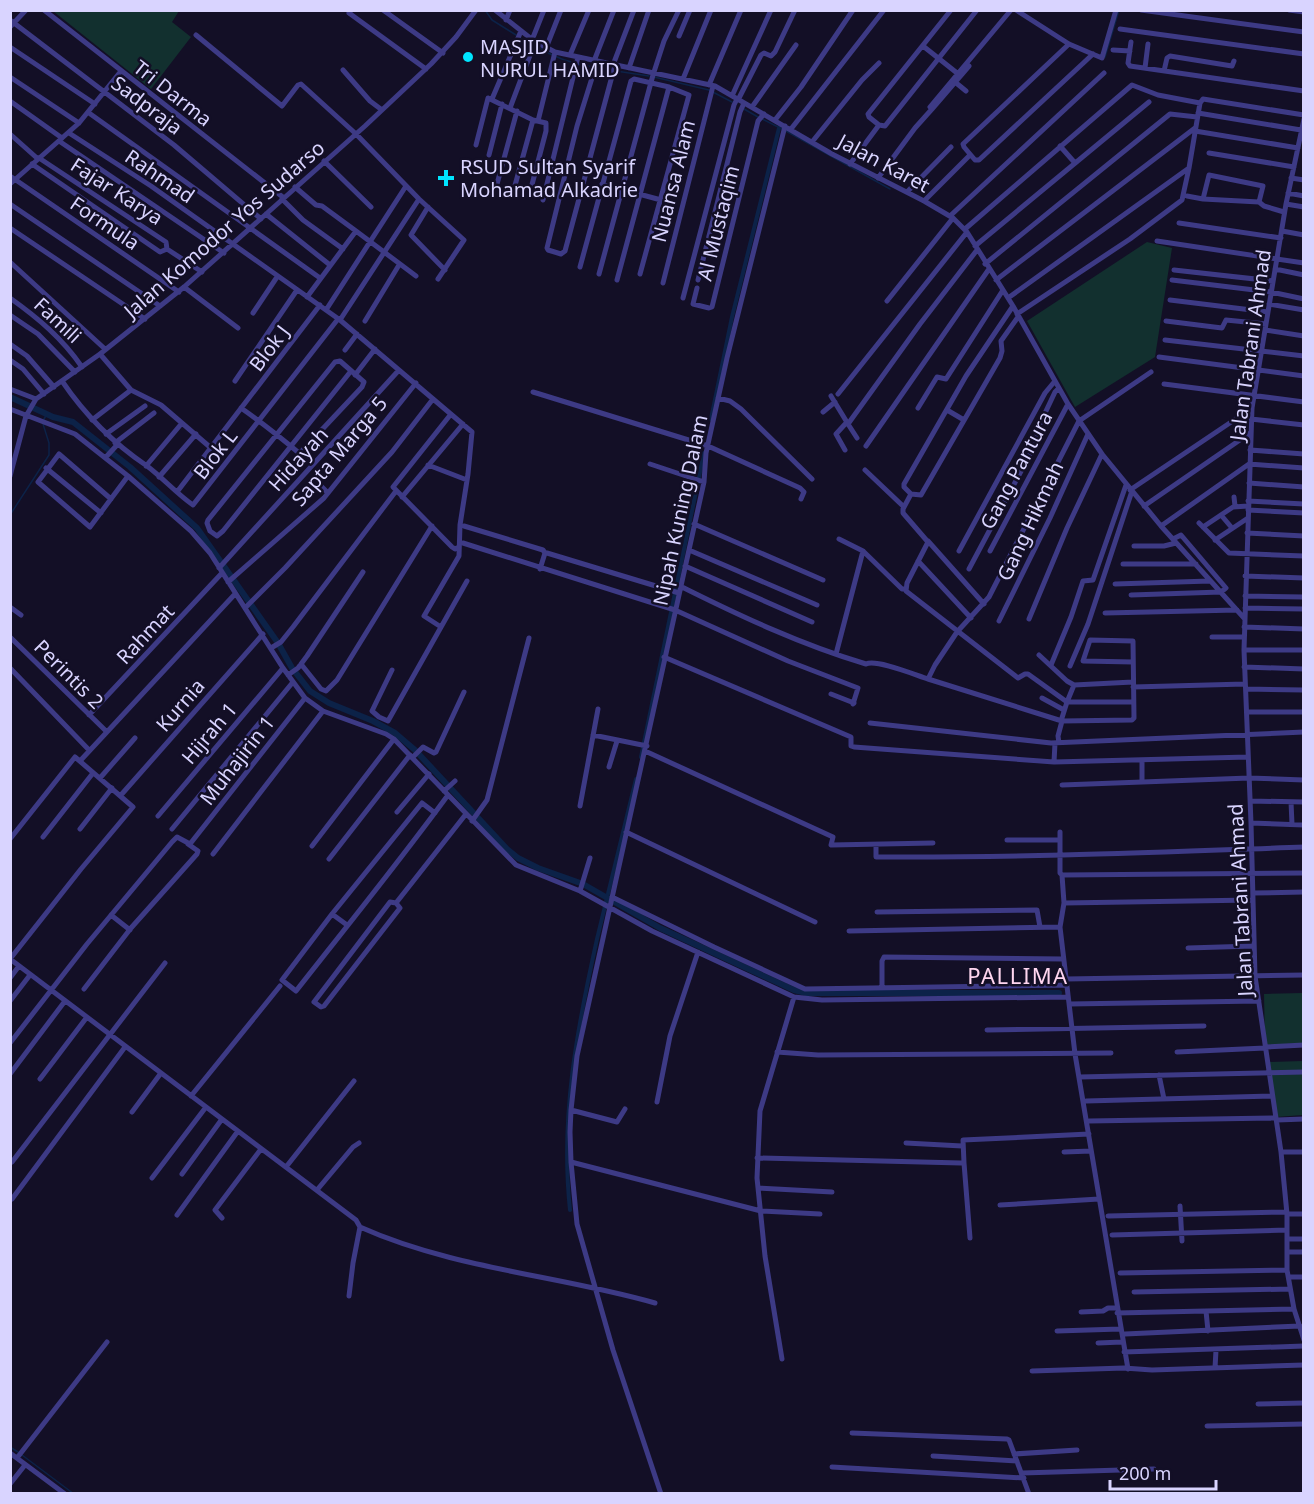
<svg xmlns="http://www.w3.org/2000/svg" width="1314" height="1504" viewBox="0 0 1314 1504" font-family="'Noto Sans',sans-serif">
<rect width="100%" height="100%" fill="#130f26"/>
<path fill="#12302f" d="M53,11H179L172,22L191,37L151,89Z
M1147,242L1172,248L1155,357L1075,407L1027,321Z
M1303,993V1043L1265,1045L1264,994Z
M1303,1061V1115L1276,1117L1269,1062Z"/>
<g fill="none" stroke-linecap="round" stroke-linejoin="round">
<path stroke="#0c2248" stroke-width="1.5" d="M485,10L492,20L516,35
M520,38L532,44
M536,46C553,57 573,64 593,67
M1105,57L1119,10
M598,68L611,70
M616,71L649,76
M654,77L709,90L732,102
M744,109L758,117
M762,119L782,129
M786,131L890,189
M44,419L47,414
M10,515L49,455V443L43,424
M10,1447L18,1452
M22,1455L74,1494"/>
<path stroke="#0c2248" stroke-width="4" d="M711,419L732,317L779,128
M641,757L704,453
M570,1210C560,1117 577,1029 597,939C610,885 623,832 636,779"/>
<path stroke="#0c2248" stroke-width="6" d="M10,397L53,417L73,422L130,467L197,528L278,643L292,668L310,691L329,703L373,721L395,733L415,750L507,849L518,858L538,868L583,884L660,928L794,990L806,993H1059"/>
<path stroke="#3d3a85" stroke-width="5" d="M44,10L284,198
M351,10L349,13L426,69
M383,10L443,53
M495,10L534,41L555,52L715,86L832,154L924,201L953,218L967,232L1013,306L1068,404L1102,454L1161,526L1244,618
M1016,10L1069,44L1102,58L1116,10
M1141,10L1304,32
M1289,10L1304,12
M10,20L174,145L261,219
M506,20L510,10
M10,27L26,10
M1120,29L1304,54
M196,35L282,106L298,85L301,84L356,134L419,199L464,240L438,279
M679,36L690,10
M532,40L544,10
M1131,42L1128,63L1130,66L1304,91
M1069,44L963,144L964,147L975,160H979L1093,54
M923,46L957,73
M10,47L95,104
M546,48L561,10
M1113,50L1130,51
M570,55L589,10
M594,61L614,10
M597,62L577,126L547,248L548,250L561,254L565,251L615,65
M613,65L634,10
M629,68L649,10
M1145,68L1148,44
M343,70L370,101L382,110
M1164,71L1167,58L1170,56L1232,66L1234,61
M10,77L79,123
M683,79L711,10
M955,82L966,91
M709,85L741,10
M732,96L771,10
M492,99L521,31
M738,100L761,55L764,53L771,56L775,52L795,10
M10,101L62,138
M752,107L796,45
M930,107L1011,10
M510,108L535,42
M931,108L932,109L969,66
M89,113L320,278
M1198,113L1301,130
M1304,119L1286,204L1252,408L1244,650L1251,823L1255,976L1281,1152L1287,1214V1270L1294,1309L1304,1340
M775,120L801,87L853,10
M538,121L555,52
M879,125L869,117L868,114L951,10
M791,129L884,10
M1195,131L1298,148
M69,133L151,186L340,320L472,432L468,474L460,525L459,556L424,616L441,627
M10,134L38,159
M59,141L224,253
M812,142L862,80L879,63
M476,145L488,98L533,120
M1060,146L1075,163
M1209,153L1294,167
M489,155L502,104
M39,158L166,242L167,249L202,272
M324,161L371,207
M32,164L160,252L167,249
M850,164L879,125L885,126L977,10
M10,176L179,292
M878,178L915,128L932,109
M1291,178L1304,180
M10,184L79,123L121,71
M497,184L517,111
M602,184L661,200
M295,187L316,205L322,206L356,231
M514,189L533,120L546,123V131L529,196
M907,192L951,147
M1288,193L1304,196
M1187,196L1203,199L1259,202L1264,206L1284,212
M282,199L303,220L343,249
M1203,199L1209,175L1263,186L1259,202
M543,200L578,57
M924,201L970,155
M10,204L160,306
M1286,204L1304,207
M428,207L411,235L445,270
M266,214L330,265
M950,216L1104,73
M1179,223L1281,238
M10,228L145,319
M965,229L1132,85L1158,95L1200,103
M1282,231L1304,235
M1157,241L1304,263
M975,246L1149,102
M10,262L105,349
M985,264L1170,114L1197,117
M580,267L631,81L634,79L669,87L689,95L640,274
M1275,269L1304,275
M1174,270L1273,281
M599,274L653,75L664,41L679,10
M617,280L669,87
M698,280L740,112L744,103
M996,280L1195,128
M1172,280L1271,292L1304,299
M663,283L713,86
M184,287L238,328
M697,288L693,304L709,308L712,307L758,121L764,114
M307,297L356,231L416,276
M10,298C38,318 62,338 82,367
M683,298L734,105L737,99
M1008,298L1189,168L1200,103L1203,99L1304,115
M1170,300L1268,312
M887,301L953,218
M1269,304L1304,310
M326,310L406,186
M253,313L277,277
M1017,314L1130,239L1182,200L1189,168
M10,315L38,334L75,372
M340,320L419,199
M365,321L399,265
M1166,321L1222,328L1226,320L1266,324
M1265,330L1304,336
M1165,340L1304,356
M10,344L27,356L54,387
M345,350L357,334
M100,354L131,390L161,405L211,448
M1159,357L1304,376
M10,360L23,369L44,394
M355,375L375,349
M62,381C85,415 113,443 147,466C163,478 177,494 193,505L338,319
M235,381L297,290
M1164,384L1304,402
M10,389L36,399
M533,392L708,446L800,488L804,492L801,499
M838,394L967,232
M831,396L848,424L920,324L977,250
M718,398L730,401L741,409L812,479
M241,408C261,422 280,437 299,453H300L362,387L364,382L340,361L335,362L208,520L207,523L210,531L217,536L223,531L351,371
M918,408L937,377L946,379L1003,290
M10,409L75,434L128,476L191,531L210,553L283,668L305,698L323,711L386,734L394,739L516,865L580,891L652,931L794,997L822,1000L1068,997
M947,410L964,420
M823,412L835,402
M451,414L393,487L452,547L455,549L459,547
M1251,419L1304,425
M92,420L131,390
M848,424L857,438
M106,434L145,406
M115,443L154,413
M866,446L989,269
M845,450L836,434L847,422
M1250,450L1304,454
M106,457L117,445
M650,464L704,482
M428,465L467,480
M146,466L182,423
M46,468L101,513
M865,470L904,507
M10,476L26,416L36,399L100,354L184,287L365,126L431,64L456,37L476,10
M159,477L196,434
M1249,483L1304,487
M320,485L328,493
M1130,490L1252,408
M177,492L320,305
M911,494L903,509V513L928,542L907,583L906,591L1018,678L1025,674H1028L1067,702L1061,721
M911,494L904,487V484L966,376L1013,306
M911,494L921,495L1000,358L1002,351L1001,341L1018,317
M402,497L463,424
M1234,497L1235,506
M111,499L59,454L38,482L90,527L128,476
M1248,501L1304,504
M1144,506L1250,433
M1248,510L1304,513
M1221,515L1232,528
M1199,523L1229,553L1304,556
M694,524L823,580
M464,526L543,550L545,553L540,569
M1161,526L1249,464L1304,468
M1203,527L1233,507L1248,506
M1247,533L1304,536
M839,539L863,551L902,589H905
M1215,540L1248,518
M928,541L984,604
M463,543L675,610L788,661L858,688L853,704
M1134,546H1164L1176,543
M689,550L817,605
M959,551L1045,393L1055,381
M990,551L1068,404
M547,553L679,593
M918,561L971,618
M1123,564H1196
M685,566L812,622
M219,568L399,370
M969,569L1036,443L1038,428L1055,392L1059,388
M1245,576L1304,578
M228,582L324,498L416,383
M1115,584L1210,581
M680,586C740,616 802,645 866,664C877,659 915,675 928,679
M1131,595L1221,592L1226,588L1181,535L1173,539
M1245,596L1304,597
M10,607L21,615
M245,608L285,568L392,452L433,399
M1245,608L1304,609
M1105,613L1237,610
M1029,619L1067,528L1102,454
M999,621L1050,518L1088,434
M1244,627L1304,629
M10,637L107,732
M1212,637H1244
M271,648L281,642L293,627L396,491
M1244,650H1304
M836,654L863,551
M1039,655L1067,681L1074,685L1133,682
M664,657L851,737V746L854,747L1054,762L1248,757
M1133,662L1083,661L1090,640L1133,641L1134,718L1132,720L1062,721L928,679L935,665L957,632L989,597L1079,421L1151,372
M301,664L321,689L326,691L337,680L432,526
M1051,665L1071,617L1083,581L1093,580L1126,485
M1070,666L1088,624L1132,491
M1244,667L1304,669
M10,668L89,750
M392,670L372,711L379,717L388,721L467,581
M288,675L298,668L307,656L363,572
M1074,685L1067,702H1133
M1133,687L1245,684
M1246,689L1304,690
M831,694L854,703
M1042,698L1064,710
M1247,712H1304
M89,715L222,573
M870,723L1051,743L1304,732
M593,735L647,746
M1059,743L1058,736L1062,721
M645,751L833,837L831,845L933,843
M413,757L423,747L434,753L436,752L464,692
M1142,760V782
M80,761L235,594
M1054,762L1055,743
M609,767L617,741
M100,778L135,738
M1062,785L1249,778L1304,780
M444,791L455,781
M121,795L263,634
M1250,801L1304,802
M1291,802L1292,824
M580,806L598,709
M397,812L429,774
M435,813L422,803L332,914L282,980L296,991C347,926 399,862 448,795
M158,816L283,668
M472,821L487,800L529,638
M1251,823L1304,825
M80,829L112,788
M172,829L293,682
M626,832L815,922
M1060,832V873L1062,875L1304,873
M43,837L93,773
M10,839L75,757L133,807L81,869L10,959
M1007,840H1059
M876,845V857C1019,858 1161,852 1304,847
M312,846L394,739
M213,854L323,711
M329,859L410,755
M1062,875L1064,903L1060,927L1075,1054L1128,1369
M580,891L590,858
M1253,893L1304,892
M612,897L714,947L805,989L1067,985
M396,903L400,908L324,1006L321,1007L314,1002L390,902L396,903L466,814
M1064,903L1253,900
M877,912L1037,910L1040,927
M332,914L347,925
M111,915L130,930
M849,931L1060,927
M1188,948L1253,946
M10,959L356,1220L360,1227L353,1263L349,1296
M10,978L19,966
M1066,979L1304,975
M882,986V961L884,957L1063,959
M84,989L131,928L197,854L198,851L188,844
M10,1001L30,975
M1069,1004L1259,1001
M987,1030L1204,1026
M10,1043L87,944L172,842L177,837L190,844L305,698
M1265,1047L1304,1045
M777,1052L818,1055L1111,1053
M1177,1052L1265,1048
M10,1074L65,1001
M1159,1075L1164,1099
M1079,1077L1304,1072
M40,1079L87,1017
M191,1096L280,986
M1086,1101L1272,1096
M657,1102L670,1036L698,952
M571,1110L617,1122L625,1109
M132,1112L161,1073
M1277,1120L1304,1119
M1089,1121L1276,1118
M906,1143L962,1146
M1064,1152L1091,1151
M1281,1152H1304
M757,1158L961,1163H964L963,1140L1089,1134
M12,1162L165,963
M571,1162L761,1211L820,1214
M964,1163L970,1238
M286,1167L354,1081
M182,1174L222,1119
M152,1178L206,1107
M758,1188L832,1192
M317,1190L353,1147L359,1143
M12,1199L125,1047
M1000,1205L1099,1199
M1180,1206L1182,1241
M1287,1214H1304
M177,1215L238,1131
M1108,1216L1286,1212
M222,1218L215,1210L261,1149
M360,1227C454,1269 557,1275 655,1303
M1112,1235L1287,1230
M1287,1239H1304
M1287,1252H1304
M1120,1273L1287,1270
M1289,1277H1304
M1134,1292L1290,1289
M1206,1311L1208,1331
M1081,1312L1103,1311L1108,1308H1116
M1117,1313L1294,1309
M1057,1331L1120,1329
M1125,1334L1300,1326
M1098,1343L1122,1342
M1124,1352L1304,1346
M782,1359L765,1256L757,1178L760,1111L794,997
M1215,1368L1216,1350
M1032,1371L1124,1368L1152,1370L1304,1365
M1258,1404L1304,1403
M1207,1426L1304,1424
M852,1433L1007,1439L1009,1440L1029,1494
M10,1453L65,1494
M1014,1454L1077,1450
M933,1456L1017,1461
M17,1458L107,1342
M832,1467L1024,1478
M1022,1473L1154,1469
M10,1484L25,1465
M661,1494L613,1350L577,1224L571,1162L570,1132L571,1110L577,1056L704,482L706,453L727,358L785,126"/>
</g>
<g fill="#00e5ff" stroke="#130f26" stroke-width="2">
<circle cx="468" cy="57" r="6"/>
<path d="M443 169h6v6h6v6h-6v6h-6v-6h-6v-6h6z"/>
</g>
<g text-anchor="middle" dominant-baseline="central" stroke-width="5" stroke-linejoin="round" paint-order="stroke">
<g font-size="20" fill="#d9d4ff" stroke="#130f26" text-anchor="start">
<text x="480" y="46">MASJID<tspan x="480" dy="23">NURUL HAMID</tspan></text>
<text x="460" y="166">RSUD Sultan Syarif<tspan x="460" dy="23">Mohamad Alkadrie</tspan></text>
</g>
<g font-size="20" fill="#d9d4ff" stroke="#130f26">
<text transform="translate(173 93) rotate(38)">Tri Darma</text>
<text transform="translate(147 105) rotate(37)">Sadpraja</text>
<text transform="translate(884 163) rotate(28)">Jalan Karet</text>
<text transform="translate(160 176) rotate(34)">Rahmad</text>
<text transform="translate(673 181) rotate(-76)">Nuansa Alam</text>
<text transform="translate(117 191) rotate(33)">Fajar Karya</text>
<text transform="translate(105 223) rotate(34)">Formula</text>
<text transform="translate(718 223) rotate(-76)">Al Mustaqim</text>
<text transform="translate(224 229) rotate(-41)">Jalan Komodor Yos Sudarso</text>
<text transform="translate(58 320) rotate(43)">Famili</text>
<text transform="translate(1250 345) rotate(-82)">Jalan Tabrani Ahmad</text>
<text transform="translate(269 348) rotate(-53)">Blok J</text>
<text transform="translate(339 451) rotate(-50)">Sapta Marga 5</text>
<text transform="translate(215 454) rotate(-52)">Blok L</text>
<text transform="translate(298 459) rotate(-48)">Hidayah</text>
<text transform="translate(1016 470) rotate(-62)">Gang Pantura</text>
<text transform="translate(680 510) rotate(-78)">Nipah Kuning Dalam</text>
<text transform="translate(1030 521) rotate(-65)">Gang Hikmah</text>
<text transform="translate(145 634) rotate(-47)">Rahmat</text>
<text transform="translate(69 674) rotate(45)">Perintis 2</text>
<text transform="translate(180 705) rotate(-49)">Kurnia</text>
<text transform="translate(209 733) rotate(-50)">Hijrah 1</text>
<text transform="translate(237 760) rotate(-52)">Muhajirin 1</text>
<text transform="translate(1240 900) rotate(-93)">Jalan Tabrani Ahmad</text>
</g>
<g font-size="22" letter-spacing="1.5" fill="#ffd6f0" stroke="#130f26">
<text x="1018" y="975">PALLIMA</text>
</g>
</g>
<rect width="1314" height="1504" fill="none" stroke="#d9d4ff" stroke-width="24"/>
<path d="M1110 1480v9h106v-9" fill="none" stroke="#d9d4ff" stroke-width="3"/>
<text x="1119" y="1480" font-size="18" fill="#d9d4ff" stroke="#130f26" stroke-width="4.5" paint-order="stroke">200 m</text>
</svg>
